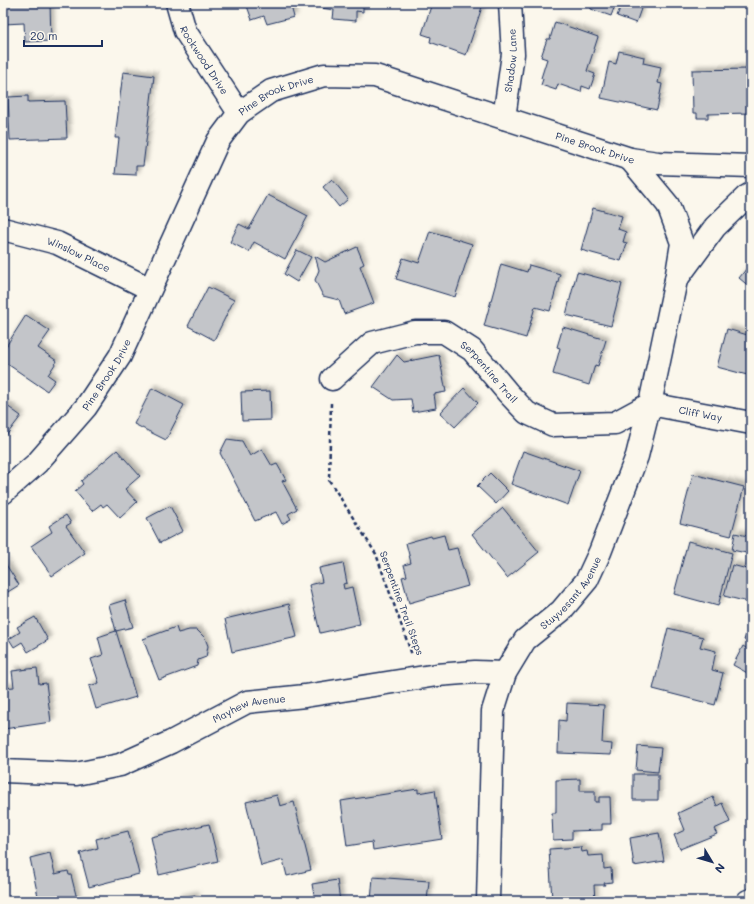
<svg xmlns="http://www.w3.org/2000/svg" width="754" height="904" viewBox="0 0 754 904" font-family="Mali,sans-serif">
<defs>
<filter id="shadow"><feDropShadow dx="3.5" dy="-3.5" stdDeviation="2" flood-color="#0004"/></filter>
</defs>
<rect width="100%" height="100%" fill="#fbf7ec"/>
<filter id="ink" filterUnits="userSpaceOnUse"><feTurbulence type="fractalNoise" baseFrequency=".025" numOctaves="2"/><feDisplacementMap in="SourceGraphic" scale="8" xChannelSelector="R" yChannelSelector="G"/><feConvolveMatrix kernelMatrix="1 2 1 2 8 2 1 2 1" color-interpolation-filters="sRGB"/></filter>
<g filter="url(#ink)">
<path fill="#c3c5c9" stroke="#1b2f5e" filter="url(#shadow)" d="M3,3H50L51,41L25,42L24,23L4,24Z
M246,3H290L294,17L267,24L264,16L252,20Z
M322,3H363V12L356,11V21L333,19L334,10L321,8Z
M432,3H479L483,4L466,55L430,42L431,37L422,34Z
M587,3H616L611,16L591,9V7L587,5Z
M622,3H643L636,23L617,16Z
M555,22L598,37L587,71L595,74L590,89L582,86L581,92L558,84L556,90L541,85L543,79L541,78L547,59L541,57L547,39H550Z
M619,51L644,57L643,63L661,67L658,83L662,84L657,110L601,98L609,62L616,64Z
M751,69V113L708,114V118H697V113H693L692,70Z
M123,72L154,76L143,166H136V175L115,174L119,138H115Z
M28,96V102L65,101L67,138L10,140L8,97Z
M332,179L348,199L339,207L323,187Z
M268,195L308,216L285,259L254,242L249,252L230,242L239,224L249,229Z
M593,208L622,216L618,229L626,232L623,242L627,243L621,261L581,250Z
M430,231L472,244L455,297L396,279L403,258L419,263Z
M357,247L364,264L360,266L374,303L344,314L339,300L323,296L315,280L319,270L315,256L325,262Z
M297,250L311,257L297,282L284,274Z
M751,263V288L739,278Z
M501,264L527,272L529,265L560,274L550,311L535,307L526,338L484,326Z
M577,272L622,284L611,326L566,315Z
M208,287L234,300L214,340L188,326Z
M26,315L50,331L38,348L57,361L48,375L55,380L47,391L3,361V351Z
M563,327L606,340L598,366L595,365L589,385L553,374L560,348L557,347Z
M727,329L751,336V376L717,367Z
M397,355L404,362L439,355L446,392L434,394L436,408L413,412L411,399L393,400L373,387Z
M152,388L184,405L166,440L134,424Z
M464,388L478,403L455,427L440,413Z
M270,391L271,420L242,421L241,392Z
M3,403L21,416L5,437L3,435Z
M227,439L242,441L250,456L262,449L272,466L277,464L286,480L282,481L297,509L288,514L291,519L282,524L276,512L255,521L220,453Z
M117,450L140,476L125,489L137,502L120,518L107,504L103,507L101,504L92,511L75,491L83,484L81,481Z
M523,451L580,471L568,505L511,484Z
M490,473L508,491L496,504L477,486Z
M693,474L744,487L731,536L680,523Z
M170,506L183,531L160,543L147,518Z
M503,508L539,552L507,578L472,534Z
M66,515L71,523L66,526L85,553L52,576L31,546L52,532L49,526Z
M735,533L751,537V554L732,550Z
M444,535L448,550L457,548L468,586L409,603L402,577L407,576L404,565L411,563L406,543L431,536L432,538Z
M688,541L732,553L718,606L674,594Z
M3,560L19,585L3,595Z
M343,563L347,583L343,584L344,589L352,587L360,624L320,633L309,585L322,582L319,568Z
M732,565L751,570V591L748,602L724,596Z
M125,600L133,627L116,631L109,605Z
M289,604L297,637L232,652L225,619Z
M35,617L48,640L28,652L22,642L14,647L9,639L20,632L17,627Z
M751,620V642L744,640Z
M176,627L178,633L189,630H197L205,638L208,646L206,657L198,660L197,666L159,680L143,639Z
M668,628L703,637L700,647L716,651L712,670L723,673L715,705L653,689Z
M116,631L136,697L96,709L89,686L99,683L91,659L103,655L98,637Z
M743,646L751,651V675L733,665Z
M37,668L39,684L46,683L51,722L4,729L3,688L14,687L12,671Z
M567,703L604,705L602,743L612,744L611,755L558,753L559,720L566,721Z
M638,746L661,748L658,772L636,770Z
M633,774H658V800H633Z
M580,779V791H595V802H599V797H610L611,824H602V830L572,831V839L553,840L552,813H556V780Z
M418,789V793L435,790L442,839L373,850L372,842L347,846L341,801Z
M277,795L280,806L294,802L311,870L287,876L283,860L261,866L246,802Z
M713,797L717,806L722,803L730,822L714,829L717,834L680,849L674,835L685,830L678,813Z
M209,824L218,861L159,875L151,837Z
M128,831L139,874L89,887L80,853L98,848L96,839Z
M659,833L664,861L634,866L630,838Z
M581,847L582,852L587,851L588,856L603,855L604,869L611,868L612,882L604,883L605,885H594L595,901H552L549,849Z
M50,853L55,874L68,871L69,875H71L77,899L72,900L73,901H39L30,858Z
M373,877L429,881L427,901H371Z
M337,880L340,901H315L312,884Z
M195,895L196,901H178V899Z"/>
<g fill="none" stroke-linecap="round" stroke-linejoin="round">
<defs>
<g id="street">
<path id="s1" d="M177,3L185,31L239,113"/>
<path id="s2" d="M504,118L513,54L510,3"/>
<path d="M630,159L668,205L682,243L676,280"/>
<path id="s3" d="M3,229L57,243L150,289"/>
<path id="s4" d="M332,379L372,343L415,332H444L472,350L508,393L527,413L553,425L615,423L650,404L751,423"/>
<path id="s5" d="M3,493L37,463L86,407L120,356L218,141L239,113L271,91L324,75L375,76L630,159L658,163L751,166"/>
<path id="s6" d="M3,771L76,774L120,765L171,742L247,702L305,696L437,675L475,672L505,673"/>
<path d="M748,901L751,900"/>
</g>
<g id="secondary">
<path id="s7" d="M488,901L493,711L505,673L525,640L561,611L587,580L600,552L637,456L650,404L676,280L715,227L746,197L751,194"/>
</g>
</defs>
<use href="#street" stroke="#1b2f5e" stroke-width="25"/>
<use href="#secondary" stroke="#1b2f5e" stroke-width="25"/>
<path stroke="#1b2f5e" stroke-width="2.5" stroke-dasharray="4 3" stroke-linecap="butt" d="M331,403L329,480L376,554L412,655"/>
<use href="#street" stroke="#fbf7ec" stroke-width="22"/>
<use href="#secondary" stroke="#fbf7ec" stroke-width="22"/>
</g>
</g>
<g text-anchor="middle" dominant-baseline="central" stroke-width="4" stroke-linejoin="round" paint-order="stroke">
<g font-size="10" fill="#1b2f5e" stroke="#fbf7ec">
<text stroke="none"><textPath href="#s1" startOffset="64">Rockwood Drive</textPath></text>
<text stroke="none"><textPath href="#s2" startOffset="58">Shadow Lane</textPath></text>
<text stroke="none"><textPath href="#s5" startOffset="494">Pine Brook Drive</textPath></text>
<text stroke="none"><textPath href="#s5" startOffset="829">Pine Brook Drive</textPath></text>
<text stroke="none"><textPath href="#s3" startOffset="80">Winslow Place</textPath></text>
<text stroke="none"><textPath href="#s4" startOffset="188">Serpentine Trail</textPath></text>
<text stroke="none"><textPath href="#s5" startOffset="158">Pine Brook Drive</textPath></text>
<text stroke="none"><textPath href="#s4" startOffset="426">Cliff Way</textPath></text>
<text stroke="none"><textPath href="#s7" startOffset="335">Stuyvesant Avenue</textPath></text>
<text transform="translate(402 603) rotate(70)">Serpentine Trail Steps</text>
<text stroke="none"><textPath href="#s6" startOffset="260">Mayhew Avenue</textPath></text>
</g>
</g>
<rect width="754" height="904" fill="none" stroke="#fbf7ec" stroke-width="16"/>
<rect x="8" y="8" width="738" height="888" fill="none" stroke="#1b2f5e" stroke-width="1.5" filter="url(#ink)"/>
<g transform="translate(712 862) rotate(128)" stroke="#fbf7ec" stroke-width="3" paint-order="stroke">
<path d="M0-3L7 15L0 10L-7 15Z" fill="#1b2f5e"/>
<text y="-6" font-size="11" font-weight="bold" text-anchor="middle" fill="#1b2f5e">N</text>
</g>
<path d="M24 40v6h78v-6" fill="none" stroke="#1b2f5e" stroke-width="2"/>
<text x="30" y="40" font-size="12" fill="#1b2f5e" stroke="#fbf7ec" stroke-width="3" paint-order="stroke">20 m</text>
</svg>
